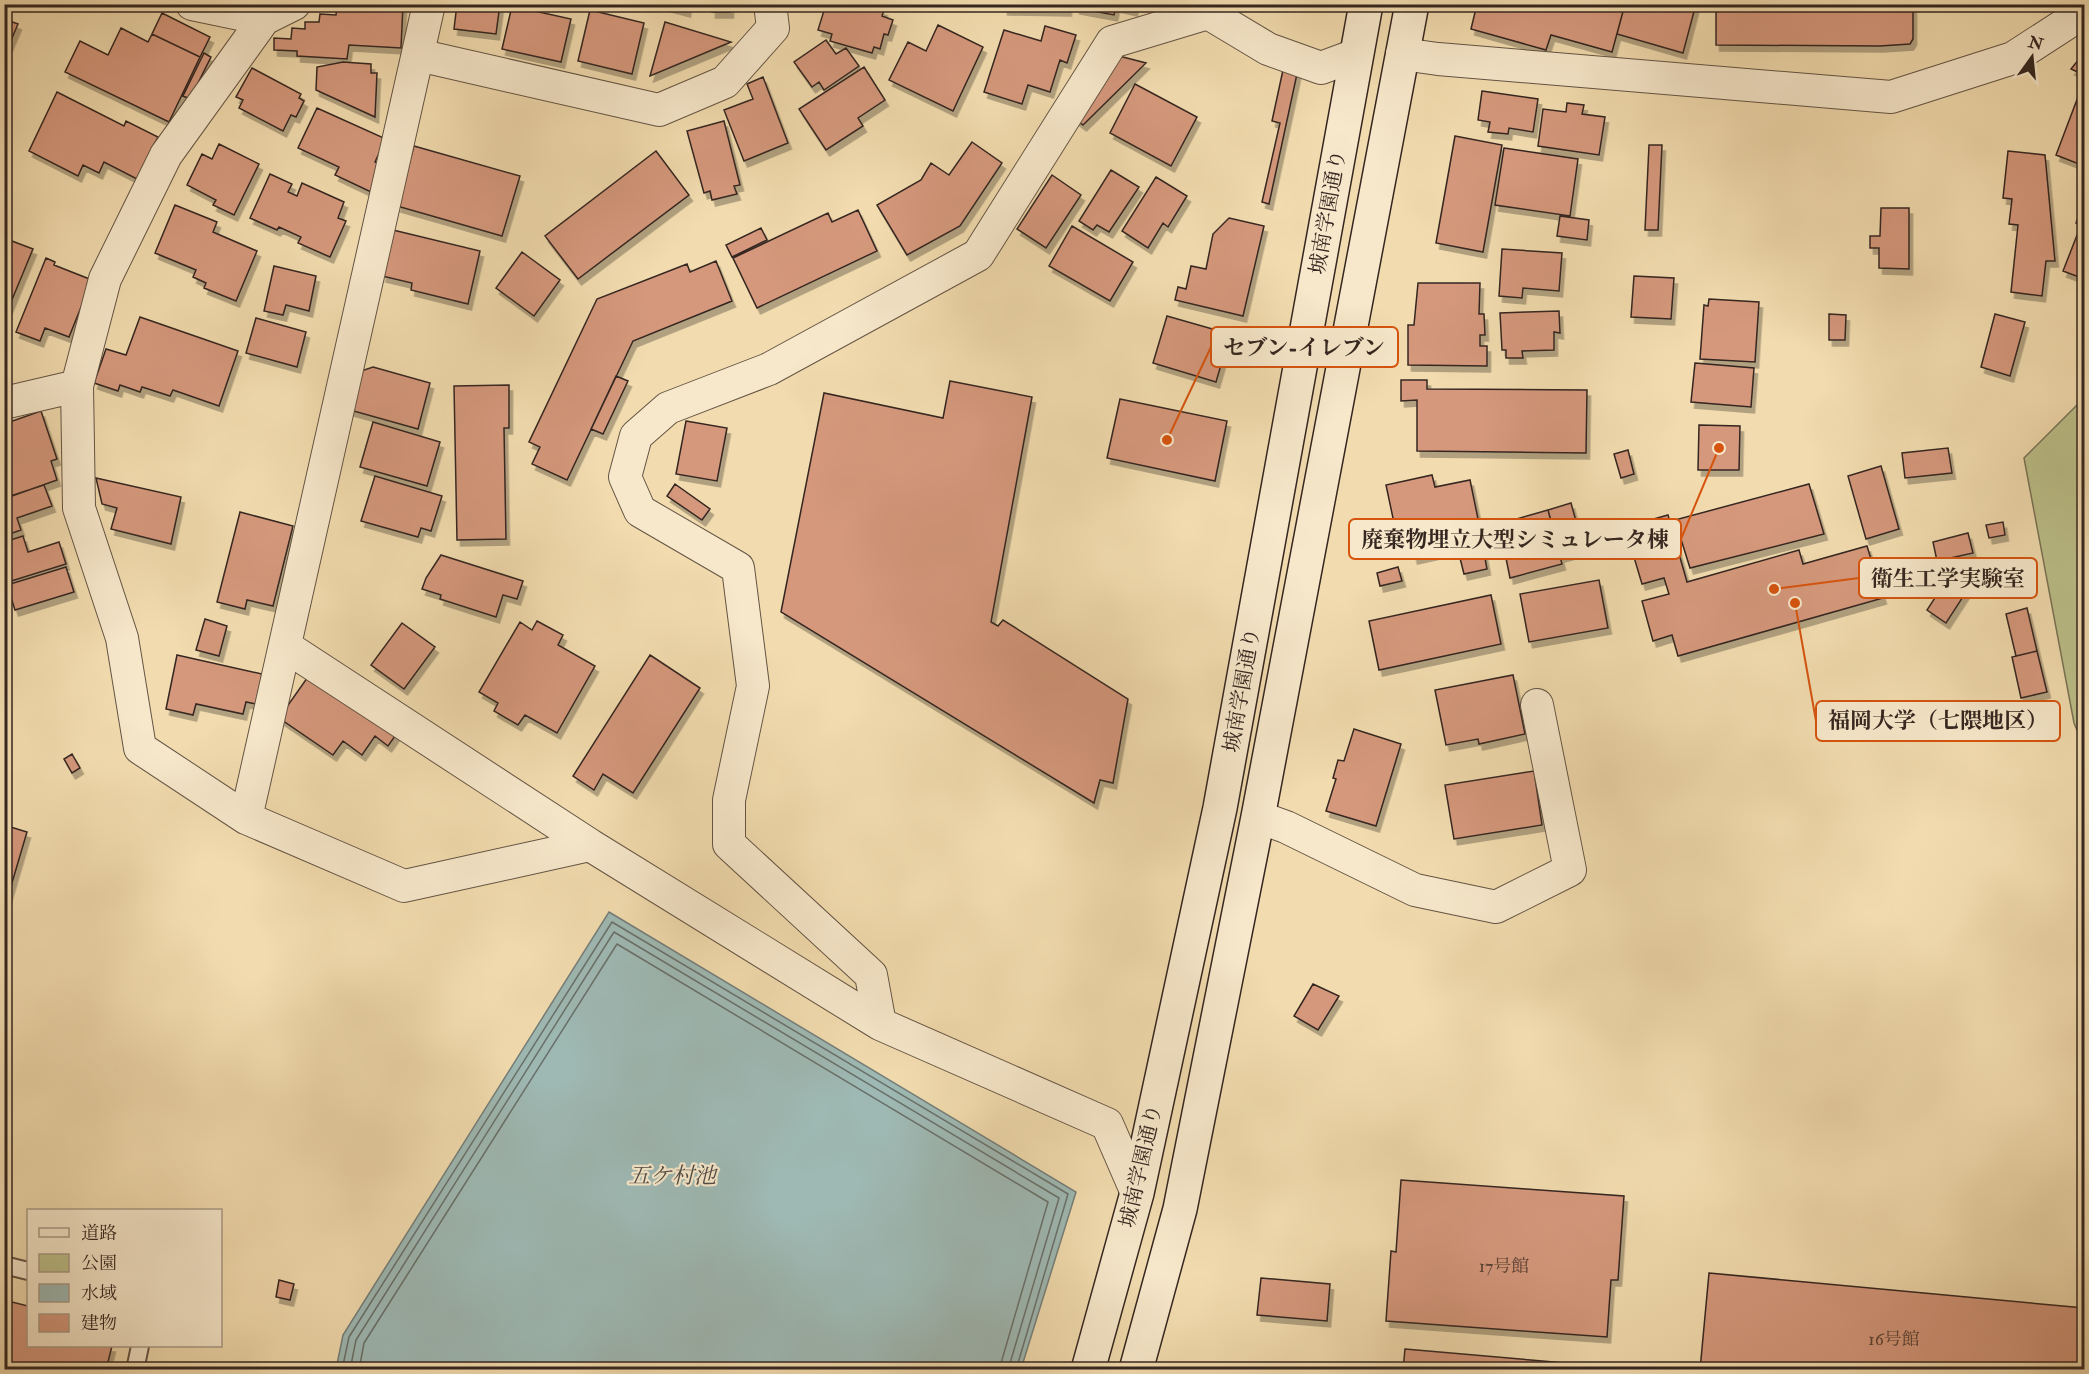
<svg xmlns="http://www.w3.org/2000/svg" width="2089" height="1374" viewBox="0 0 2089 1374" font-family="'IM FELL Double Pica','Noto Serif JP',serif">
<defs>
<filter id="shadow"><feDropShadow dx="3.5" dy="6" stdDeviation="0" flood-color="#0004"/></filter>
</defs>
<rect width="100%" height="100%" fill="#f2dcaf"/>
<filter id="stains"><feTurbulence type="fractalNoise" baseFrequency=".00333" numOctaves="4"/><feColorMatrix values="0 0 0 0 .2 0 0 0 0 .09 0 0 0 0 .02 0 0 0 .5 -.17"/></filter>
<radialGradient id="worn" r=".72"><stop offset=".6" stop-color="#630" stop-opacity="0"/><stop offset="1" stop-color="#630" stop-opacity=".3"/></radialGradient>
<path fill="#bcc08a" stroke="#787355" stroke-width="1.5" d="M2084,398V747L2074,723L2024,458Z"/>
<path fill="#9eb9b4" stroke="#747e79" stroke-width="1.5" d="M609,912L1076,1192L1021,1369H336L343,1335Z"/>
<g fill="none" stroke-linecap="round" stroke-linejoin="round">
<path stroke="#69706a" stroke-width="1.5" d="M342,1370L349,1337L612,922L1068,1194L1016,1370
M350,1370L356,1340L614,932L1059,1198L1008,1370
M359,1370L364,1343L617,944L1048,1202L999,1370"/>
</g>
<path fill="#d5987c" stroke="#342620" stroke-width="1.5" filter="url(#shadow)" d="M374,4H403L401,48L349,45L347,59L297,56V51L274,50V38L291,39L292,28L305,29V22H319L320,14L336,15L337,5L373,7Z
M457,4H500L496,34L454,29Z
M660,4H688L687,11Z
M712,4H730V12H712Z
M826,4L849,7L850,4H867L884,10L882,16L893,20L888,35L884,34L880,49L874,47L872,53L830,41L832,34L818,30Z
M1004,4H1068V10L1004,9Z
M1077,4H1135L1134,10L1116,6L1114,15L1076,8Z
M1477,4H1625L1612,52L1551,35L1546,50L1471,29Z
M1625,4H1696L1683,53L1617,34Z
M1716,4H1913V39L1910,44L1880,46L1716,45Z
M512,6L571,19L561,62L502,49Z
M590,10L644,23L632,74L578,61Z
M162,13L210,37L200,57L152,34Z
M4,19L18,24L9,45L4,43Z
M665,22L731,42L650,76Z
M938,25L983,47L953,111L889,80L908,42L926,51Z
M1045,26L1076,35L1067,63L1060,60L1050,92L1028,85L1022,104L984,92L1004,30L1041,41Z
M121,28L148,42L152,34L200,57L169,122L65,72L80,41L108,55Z
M826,40L836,54L846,48L859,66L824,90L819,82L812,87L794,62Z
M204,53L211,57L190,99L183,96Z
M2084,53V75L2071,69Z
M1119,56L1146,63L1083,125L1075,119Z
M1286,56L1300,60L1269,204L1262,202L1280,123L1272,121Z
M343,62L371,64V73H377L375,117L316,90L317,67Z
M864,67L885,100L858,118L863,126L826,150L799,109Z
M252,68L301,94L299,98L304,101L296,117L291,115L283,131L239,108L243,100L236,97Z
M763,77L788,143L744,161L724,110L753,99L747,84Z
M1135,84L1197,117L1171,166L1110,133Z
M2081,89L2084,90V166L2056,155Z
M1482,91L1538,99L1533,132L1509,128L1508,134L1488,132L1490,122L1478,120Z
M57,92L124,126L126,121L158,137L137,179L104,162L99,173L83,165L78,176L29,151Z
M1567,103L1584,105L1582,114L1605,117L1599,155L1538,146L1543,109L1566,112Z
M317,108L386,139L375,162L383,166L371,192L335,175L339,167L298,148Z
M724,121L740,185L734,186L737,194L712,200L710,191L704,193L687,131Z
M1455,136L1502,145L1483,252L1436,243Z
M972,142L1002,163L960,226L907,255L877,205L921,180L931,163L949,175Z
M219,144L259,164L234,215L213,205L216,200L187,185L202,154L212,159Z
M1649,145H1662L1658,230H1645Z
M414,146L520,176L502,236L397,206Z
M1504,148L1578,159L1570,216L1495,205Z
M656,151L689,195L578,279L545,236Z
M2008,151L2045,155L2055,261H2046L2042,296L2011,292L2018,225L2009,224L2012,199L2003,198Z
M1111,170L1139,187L1109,232L1097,225L1093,230L1079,221Z
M270,174L292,184L288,192L297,196L302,183L344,202L338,218L346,221L330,257L298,243L301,237L279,227L277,230L250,218Z
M1052,175L1081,195L1046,248L1017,229Z
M1156,177L1187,196L1168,227L1163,223L1148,248L1122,231Z
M2084,201V279L2063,271L2081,225L2076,223Z
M175,205L217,222L213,232L257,251L236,301L204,288L206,283L193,277L196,270L155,253Z
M1881,208H1909V269L1879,268V248H1870V236H1880Z
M858,210L877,251L757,308L733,258L828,213L832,222Z
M1560,216L1589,220L1587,240L1557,236Z
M1229,218L1264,226L1243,316L1175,300L1178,287L1186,289L1191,266L1206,269L1213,234Z
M1072,226L1133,262L1110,301L1049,266Z
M761,228L767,240L732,257L726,245Z
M393,230L480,251L468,304L411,290L412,283L382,276Z
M4,238L33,249L4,319Z
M1502,249L1562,253L1559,291L1523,288L1522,298L1499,296Z
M522,252L560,280L534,316L496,288Z
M46,258L55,262L54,265L92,280L69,337L45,328L40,341L16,332Z
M716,261L732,301L633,341L567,480L532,464L540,447L529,442L597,299L687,264L690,272Z
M274,266L316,276L309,311L286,305L283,315L264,311Z
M1634,276L1674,278L1671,319L1631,317Z
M1418,283H1480L1479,314H1484L1485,335H1480V346H1487V366L1408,365V325H1414Z
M1709,299L1759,302L1755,362L1700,359L1704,305L1708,306Z
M1559,311L1560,333L1554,332V350L1522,351L1523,358H1506V350H1502L1500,313Z
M1829,314L1846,315L1845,340H1829Z
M1995,314L2025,322L2010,376L1981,367Z
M1167,316L1230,334L1216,382L1153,363Z
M140,317L238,351L219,406L173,390L170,396L142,387L140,392L120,385L118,391L94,383L106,349L126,355Z
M256,318L306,332L297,367L246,353Z
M1695,363L1754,368L1751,407L1691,402Z
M373,367L430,383L418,429L350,410L361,371Z
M616,376L628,381L603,434L591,429Z
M1401,380H1427V389L1587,390L1586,453L1417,451V400L1401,401Z
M950,381L1032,397L991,622L998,626L1003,620L1128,699L1113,783L1100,780L1094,803L781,612L824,393L943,418Z
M509,385V428H504L506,539L457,540L454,386Z
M1120,399L1227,421L1215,481L1107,458Z
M41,411L57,459L51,461L57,480L12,496L4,474V424Z
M686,421L727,428L717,481L676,474Z
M373,422L440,442L427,486L360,467Z
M1699,425L1740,426L1739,470H1698Z
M1948,448L1952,473L1905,478L1902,453Z
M1628,450L1634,474L1621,478L1614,454Z
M1881,466L1899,529L1866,539L1848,476Z
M1432,475L1435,487L1470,480L1483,543L1414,558L1409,534L1397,537L1386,485Z
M375,476L442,496L431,531L421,528L418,537L361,521Z
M96,478L181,497L171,544L111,529L117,508L102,504Z
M675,484L710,509L702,520L667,496Z
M1809,484L1824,534L1690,568L1675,520Z
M44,485L52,506L17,518L21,530L4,536V498Z
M1571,503L1584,550L1561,556L1548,510Z
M1548,510L1562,564L1510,578L1499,524Z
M240,512L293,526L273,606L247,600L245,609L217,602Z
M1668,515L1687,582L1799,550L1803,564L1867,546L1883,598L1678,656L1672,635L1653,641L1642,601L1669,594L1664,578L1642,584L1625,527Z
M2003,522L2005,535L1989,538L1986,525Z
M1968,533L1973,553L1937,561L1933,542Z
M23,536L28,552L59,542L66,564L8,582L4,570V542Z
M1484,553L1487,569L1464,574L1460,558Z
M441,555L523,581L517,599L503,595L496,617L440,599L441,595L422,589L426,578Z
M66,567L74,592L15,610L7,585Z
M1398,567L1402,581L1380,586L1377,573Z
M1953,570L1972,583L1946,623L1927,610Z
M1599,580L1608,628L1529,642L1520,594Z
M1491,595L1501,644L1379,670L1369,621Z
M2027,608L2037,651L2016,656L2006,614Z
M205,619L227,626L219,656L196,650Z
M537,621L563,635L558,645L595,666L557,733L525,715L518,725L494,711L498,703L479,692L520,622L532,630Z
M402,623L435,647L404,689L371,665Z
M2037,651L2047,692L2021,698L2012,657Z
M177,655L262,674L256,704L246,702L243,714L196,704L193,715L166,709Z
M650,655L700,688L633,793L603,774L594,790L573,776Z
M312,671L398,732L388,746L375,736L362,755L343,741L333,755L279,718Z
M1513,675L1525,734L1479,744L1478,739L1446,745L1435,690Z
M1354,729L1401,744L1376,826L1326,811L1336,779L1333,778L1338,760L1344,761Z
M72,754L80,768L72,773L64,759Z
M1534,771L1542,825L1454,839L1445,785Z
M4,825L27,832L4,910Z
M1313,984L1339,996L1318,1030L1294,1016Z
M1401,1180L1624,1196L1618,1280H1611L1607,1337L1386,1321L1391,1251L1396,1252Z
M1709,1273L2084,1308V1370H1700Z
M1261,1278L1330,1284L1327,1321L1257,1315Z
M279,1280L294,1284L290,1300L276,1297Z
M4,1300L28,1306V1346H112L106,1370H4Z
M1405,1349L1647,1370H1403Z"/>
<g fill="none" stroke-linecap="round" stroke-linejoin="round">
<defs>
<path id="lane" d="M4,1265L28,1271
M135,1370L140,1346"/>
<path id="street" d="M192,4L264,19
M1402,54L1438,59L1891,97L2013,58L2084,12
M418,55L659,110L725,82L773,28L770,4
M77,386L79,508L122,638L140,748L246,818L404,886L590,845L880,1024L1107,1124L1137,1193
M4,403L77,386L105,279L166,155L264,19L294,4
M285,646L590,845
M1258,817L1286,827L1415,890L1496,907L1570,870L1537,705
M246,818L429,4
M880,1024L871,975L729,844V800L753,686L738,568L640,511L625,477L636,436L668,408L769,369L978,255L1112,42L1208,13L1268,49L1321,68L1356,55"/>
<path id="secondary" d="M1088,1370L1137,1193L1220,808L1366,4
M1136,1370L1180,1209L1258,817L1412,4"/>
</defs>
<use href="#lane" stroke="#645444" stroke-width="20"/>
<use href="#street" stroke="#645444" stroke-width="34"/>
<use href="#secondary" stroke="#342620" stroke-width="36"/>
<use href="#lane" stroke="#f7e8cb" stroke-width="16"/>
<use href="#street" stroke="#f7e8cb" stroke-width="32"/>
<use href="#secondary" stroke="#f7e8cb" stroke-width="33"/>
</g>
<g text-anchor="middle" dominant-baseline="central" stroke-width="4.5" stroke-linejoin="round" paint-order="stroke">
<g font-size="18" fill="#5c4237">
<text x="1504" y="1266">17号館</text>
<text x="1894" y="1339">16号館</text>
</g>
<g font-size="21" fill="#342620" stroke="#f7e8cb">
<text transform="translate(1328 212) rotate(-80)">城南学園通り</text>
<text transform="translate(1242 690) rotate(-80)">城南学園通り</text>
<text transform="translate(1141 1166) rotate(-77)">城南学園通り</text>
</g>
<g font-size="22" font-style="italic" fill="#4e4b45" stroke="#f7e8cb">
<text x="672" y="1176">五ケ村池</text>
</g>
</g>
<path fill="none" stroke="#d6540e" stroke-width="2" d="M1167 440L1211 347M1719 448L1681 539M1774 589L1859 578M1795 603L1816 721"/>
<g fill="#d6540e" stroke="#f7e8cb" stroke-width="2">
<circle cx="1167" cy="440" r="6"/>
<circle cx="1719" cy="448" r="6"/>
<circle cx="1774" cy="589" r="6"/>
<circle cx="1795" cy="603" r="6"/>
</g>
<g fill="#f7e8cb" stroke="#d6540e" stroke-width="2">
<rect x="1211" y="327" width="187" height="40" rx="6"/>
<rect x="1349" y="519" width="332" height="40" rx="6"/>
<rect x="1859" y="558" width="178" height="40" rx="6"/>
<rect x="1816" y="701" width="244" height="40" rx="6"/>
</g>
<g font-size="22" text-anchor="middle" font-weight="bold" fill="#342620">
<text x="1304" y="355">セブン-イレブン</text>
<text x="1515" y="547">廃棄物埋立大型シミュレータ棟</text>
<text x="1948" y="586">衛生工学実験室</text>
<text x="1938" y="728">福岡大学（七隈地区）</text>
</g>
<rect width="2089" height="1374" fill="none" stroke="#f2dcaf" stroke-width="24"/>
<rect x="6" y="6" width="2077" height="1362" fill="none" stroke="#342620" stroke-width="3"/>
<rect x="12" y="12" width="2065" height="1350" fill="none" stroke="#342620" stroke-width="1.5"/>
<rect x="27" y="1209" width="195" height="138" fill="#f7e8cb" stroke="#a99a87" stroke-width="1.5"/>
<rect x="39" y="1228" width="30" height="9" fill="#f7e8cb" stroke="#a99a87" stroke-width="1.5"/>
<text x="81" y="1239" font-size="18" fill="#342620">道路</text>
<rect x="39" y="1254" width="30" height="18" fill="#bcc08a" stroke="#a99a87" stroke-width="1.5"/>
<text x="81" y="1269" font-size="18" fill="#342620">公園</text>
<rect x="39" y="1284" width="30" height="18" fill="#9eb9b4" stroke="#a99a87" stroke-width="1.5"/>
<text x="81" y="1299" font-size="18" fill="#342620">水域</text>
<rect x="39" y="1314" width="30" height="18" fill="#d5987c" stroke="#a99a87" stroke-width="1.5"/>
<text x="81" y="1329" font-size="18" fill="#342620">建物</text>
<g transform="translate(2032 57) rotate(15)" stroke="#f7e8cb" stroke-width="4.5" paint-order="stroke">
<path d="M0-4.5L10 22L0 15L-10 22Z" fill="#342620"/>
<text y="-9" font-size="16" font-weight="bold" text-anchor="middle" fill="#342620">N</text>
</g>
<rect width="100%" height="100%" filter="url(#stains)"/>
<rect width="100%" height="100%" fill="url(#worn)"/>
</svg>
